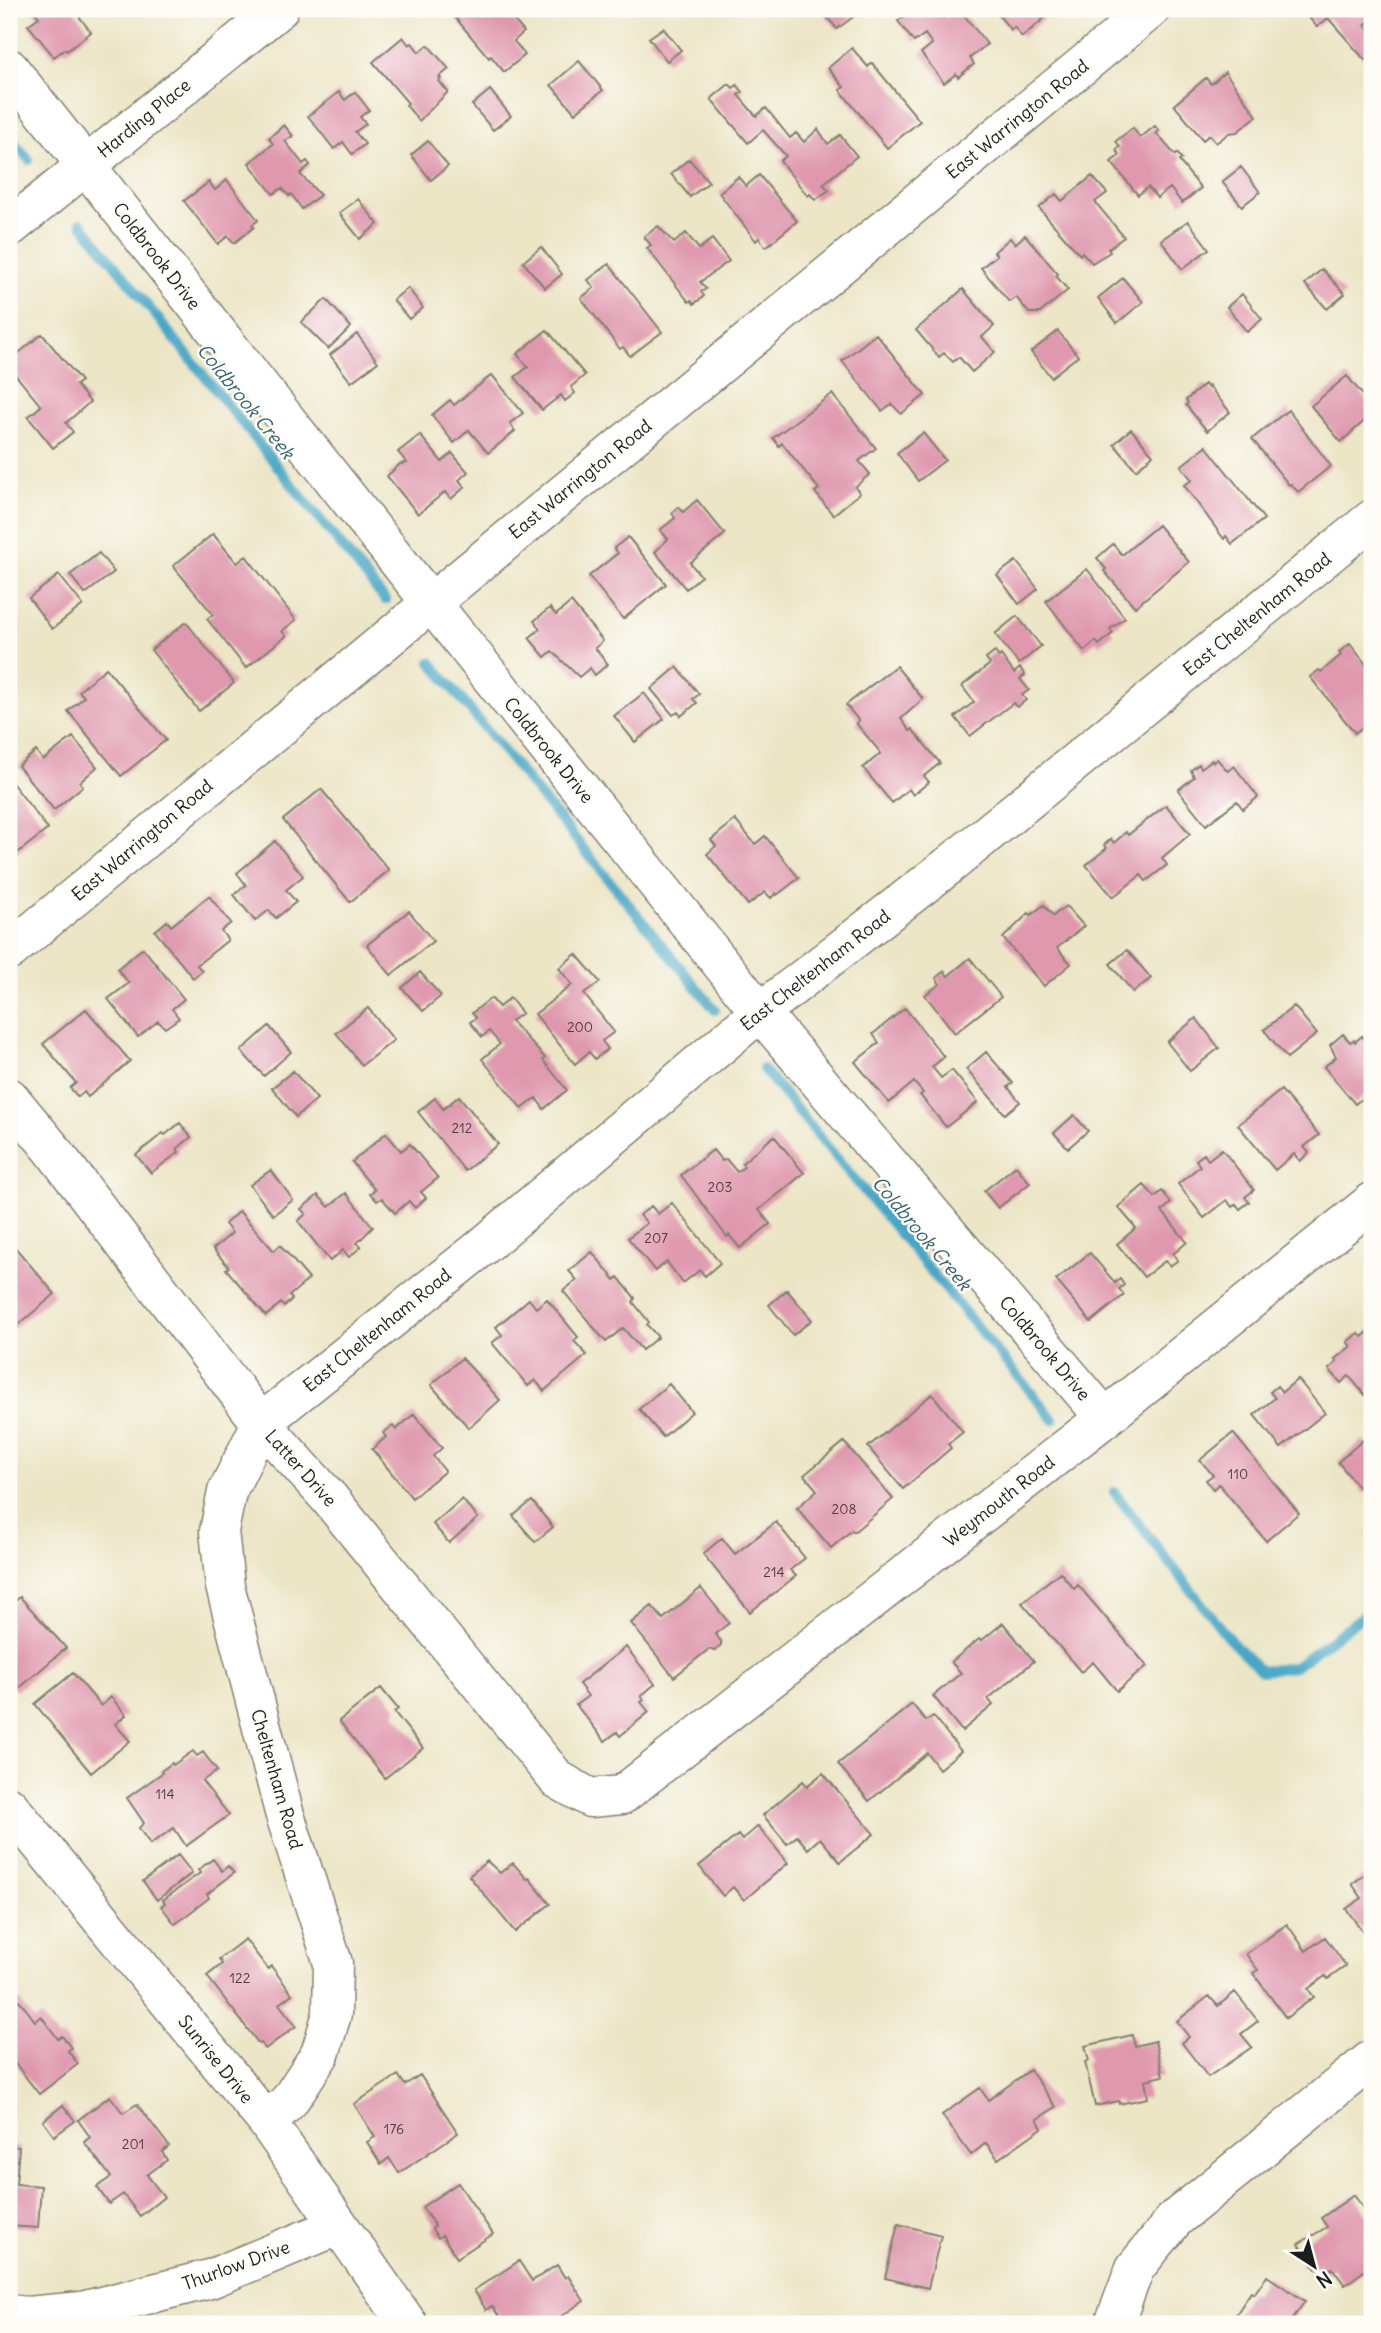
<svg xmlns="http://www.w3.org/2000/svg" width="1381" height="2333" viewBox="0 0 1381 2333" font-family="Delius,sans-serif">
<rect width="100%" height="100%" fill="#fdfcf7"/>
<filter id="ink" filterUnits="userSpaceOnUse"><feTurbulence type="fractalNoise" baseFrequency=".0143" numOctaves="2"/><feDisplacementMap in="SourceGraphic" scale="14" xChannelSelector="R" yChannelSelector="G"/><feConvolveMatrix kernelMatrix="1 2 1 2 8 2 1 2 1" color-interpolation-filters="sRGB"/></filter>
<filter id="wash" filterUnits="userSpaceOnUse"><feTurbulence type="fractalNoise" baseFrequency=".00686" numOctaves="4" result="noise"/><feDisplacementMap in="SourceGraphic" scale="28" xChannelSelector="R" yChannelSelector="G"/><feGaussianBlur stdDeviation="1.57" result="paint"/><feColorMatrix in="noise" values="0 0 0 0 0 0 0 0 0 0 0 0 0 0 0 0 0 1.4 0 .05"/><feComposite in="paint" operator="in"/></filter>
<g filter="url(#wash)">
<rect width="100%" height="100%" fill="#ece5c6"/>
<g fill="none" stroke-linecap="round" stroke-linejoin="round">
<path stroke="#47a7c6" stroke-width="10" d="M9,136L29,160
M81,223L385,600
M431,662L715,1010
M763,1069L1054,1420
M1114,1492L1231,1641L1261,1671L1294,1667L1363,1616L1372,1614"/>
</g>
<g id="blocks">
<path fill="#df98ae" d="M32,9H73L91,32L67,51L65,49L54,57L28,25L39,17Z
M448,9H501L505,14L507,12L524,32L514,41L525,55L504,72L491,56L489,58Z
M820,9H853L857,14L837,29Z
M914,9H937L944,18L955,9H959L987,44L970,58L974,64L958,77L956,74L944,83L921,53L932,44L925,34L914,42L898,21Z
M993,9H1051L1053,11L1022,37L1014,27L1011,30Z
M1302,9H1372V19L1365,25L1372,34V54L1365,60L1328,18L1317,27Z
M663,28L681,50L667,61L649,38Z
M403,37L409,45L412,43L419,52L428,45L449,69L439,77L441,79L439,81L448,92L419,121L406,105L408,103L373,62Z
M852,48L868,67L872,63L920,121L887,148L840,90L844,87L828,68Z
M579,61L603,90L575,113L551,85Z
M1225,72L1257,116L1237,132L1229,133L1216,143L1209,135L1203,140L1174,105L1206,78L1211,84Z
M729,84L733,88L737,85L743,92L738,95L756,116L766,108L790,138L796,133L804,142L818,129L828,144L840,135L857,156L823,184L829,190L815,200L810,194L808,196L780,161L786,156L763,130L748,143L711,99Z
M490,90L511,116L493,130L472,105Z
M339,92L345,100L355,92L369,110L360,117L366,124L355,132L365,144L352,154L343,142L334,149L308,116Z
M284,125L293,136L285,141L303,164L307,161L310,165L300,174L320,195L302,209L291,194L289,196L282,188L273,194L249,163L273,144L269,138Z
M1155,126L1159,131L1156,133L1175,155L1177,153L1182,159L1179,161L1201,188L1182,203L1170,188L1157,198L1148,187L1138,195L1111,162L1120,155L1116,150L1120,147L1116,141L1133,128L1140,138Z
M428,141L448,166L431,180L411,155Z
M689,159L709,182L690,197L671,174Z
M1241,167L1260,192L1242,206L1222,182Z
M759,175L797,221L766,247L759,238L756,241L719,193L738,177L746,186Z
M1092,176L1107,193L1095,202L1124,237L1108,249L1110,252L1092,263L1082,252L1080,255L1039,208L1056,194L1062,201Z
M227,180L258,220L252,225L254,227L234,243L228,236L218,244L184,201L209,182L215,190Z
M358,199L378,224L360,239L339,213Z
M1188,221L1209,249L1182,269L1161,240Z
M658,226L674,243L686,233L699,249L712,239L729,261L700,282L706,289L701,292L704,296L694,304L691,300L689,302L647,248L651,245L644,237Z
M1025,235L1058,274L1056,276L1068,290L1040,313H1029L1016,297L1009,302L981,268L997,255L994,252L1010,238L1015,244Z
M541,247L562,274L545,288L523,262Z
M609,264L662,332L630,356L623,347L620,349L581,298L594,288L588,280Z
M1322,269L1345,294L1327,309L1305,284Z
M1123,278L1143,302L1117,323L1098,298Z
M408,288L423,308L409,319L393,300Z
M963,289L994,326L982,337L995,352L972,372L959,357L953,362L944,353L939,357L916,330Z
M1242,294L1262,319L1247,332L1227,307Z
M326,299L351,327L328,349L301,322Z
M547,330L585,375L571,387L575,393L565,401L561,395L542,410L515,377L528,367L517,354Z
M1058,331L1078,356L1051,377L1031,352Z
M42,334L81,381L76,385L90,402L66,423L73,432L53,448L28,417L41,406L9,367V361Z
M357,334L378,362L351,382L330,355Z
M876,334L925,395L901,414L892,404L882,411L842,361Z
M492,375L523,413L510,423L515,431L488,453L469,430L454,443L432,415L450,400L454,405Z
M1347,376L1372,406V414L1341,442L1311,406Z
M1205,384L1208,388L1209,386L1230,412L1207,431L1186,405L1188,403L1186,400Z
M832,394L876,448L859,461L870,474L855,487L860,493L833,515L815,492L819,489L782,443L779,446L773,438Z
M1288,410L1331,466L1298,492L1291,484L1289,485L1252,439Z
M1131,429L1153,455L1136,470L1114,444Z
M923,433L945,460L918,481L897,453Z
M420,435L442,462L452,453L468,472L459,480L465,487L451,499L445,492L418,514L387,476L400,464L407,463L398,452Z
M1206,446L1264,519L1232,544L1226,536L1224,539L1184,485L1192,480L1181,466Z
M697,500L725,534L690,563L701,576L686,589L655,552L668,539L660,530L675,518L672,513L679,507L683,512Z
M1158,525L1189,562L1135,607L1104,571L1106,569L1097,558L1113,544L1122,555Z
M213,534L237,563L246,556L296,620L282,631L286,636L246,668L207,619L213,614L173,566Z
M628,537L666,584L623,619L589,576L618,553L614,548Z
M99,553L114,572L85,594L70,575Z
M1016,561L1038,589L1019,604L997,575Z
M1087,569L1125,618L1110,629L1113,633L1099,645L1096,641L1084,651L1046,601Z
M59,575L83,605L52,629L29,598Z
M571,602L603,641L595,648L608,664L595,675L590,668L579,677L552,651L545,657L529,638L540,629L534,621L550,608L556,615Z
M1017,616L1041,646L1019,664L995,634Z
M186,622L234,683L199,711L151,650Z
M1350,644L1372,672V719L1355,733L1310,677L1319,670L1321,672L1341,655L1339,652Z
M995,652L999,657L1001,655L1014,673L1020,668L1025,675L1020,679L1029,690L1022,695L1026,700L1017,707L1013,703L970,736L955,717L974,702L962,686L990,664L986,659Z
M896,666L923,699L901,719L910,731L912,729L940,763L924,776L929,782L913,795L909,789L892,803L863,768L881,753L856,723L859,721L846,705Z
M677,667L699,694L693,699L697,703L681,716L678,712L673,715L651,689Z
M106,668L166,740L121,776L68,711L84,697L79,691Z
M644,693L664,719L635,742L614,716Z
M73,737L97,767L80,782L83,786L54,810L18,766L36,751L43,760Z
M1217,759L1228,771L1234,766L1258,797L1243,809L1237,801L1206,825L1178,790L1194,777L1191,770L1199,764L1201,768L1212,760L1214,762Z
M9,779L48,829L11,858L9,855Z
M321,789L389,870L350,902L283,820Z
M1166,805L1190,834L1162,858L1167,865L1146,881L1141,875L1113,897L1086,865L1107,848L1104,845L1111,839L1114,843L1126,832L1128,835Z
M735,820L755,844L765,836L799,878L777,895L776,893L771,898L765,892L748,905L707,854L716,846L711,840Z
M275,841L303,876L286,890L296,902L276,918L269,910L255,921L234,895L246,885L237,873Z
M209,896L231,923L221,931L228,940L197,965L202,971L193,978L155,931L167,921L171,926Z
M1044,905L1053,916L1066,906L1084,926L1057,948L1071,964L1044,986L1003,938L1029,913L1031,915Z
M409,911L433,941L391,975L367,945Z
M143,948L184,999L172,1009L179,1018L165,1028L158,1021L138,1037L108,999L129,983L117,969Z
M1127,950L1151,978L1133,992L1110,964Z
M576,954L600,982L584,994L614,1032L602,1041L608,1049L595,1059L589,1052L575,1064L535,1014L572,985L559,968Z
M970,958L1001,997L955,1033L925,995L940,984L936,978L944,971L948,976Z
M420,972L441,996L423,1011L402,988Z
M491,998L499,1007L510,998L522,1013L511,1021L545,1058L543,1060L567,1090L544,1109L536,1098L522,1109L482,1059L500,1044L489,1031L482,1037L470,1022L476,1018L472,1013Z
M1294,1006L1317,1034L1287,1058L1264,1030Z
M368,1008L394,1040L362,1065L336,1033Z
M905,1008L944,1057L932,1067L941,1078L952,1070L978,1102L946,1127L920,1095L923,1093L914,1082L889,1103L855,1062L879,1043L873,1034Z
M86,1009L130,1061L88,1097L84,1092L78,1097L70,1088L76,1083L43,1044Z
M1196,1018L1219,1048L1190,1071L1167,1042Z
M269,1026L291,1052L264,1076L241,1051Z
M1343,1034L1350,1042L1354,1040L1355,1042L1362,1036L1372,1048V1090L1355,1104L1324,1067L1336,1057L1330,1045Z
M986,1052L1013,1083L1008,1087L1020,1102L1005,1114L966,1069Z
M293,1071L317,1099L296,1117L272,1088Z
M1281,1090L1319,1135L1304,1147L1309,1153L1300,1161L1294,1154L1275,1170L1238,1125Z
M459,1096L498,1144L465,1171L418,1112L435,1098L443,1109Z
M1074,1115L1088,1131L1068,1148L1054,1133Z
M180,1123L191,1137L177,1149L179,1152L151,1173L136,1155L163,1133L165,1135Z
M386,1133L401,1151L410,1144L438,1178L421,1192L426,1198L415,1208L409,1201L395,1213L382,1198L377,1201L370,1193L375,1190L352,1162Z
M774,1136L804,1173L759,1210L770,1224L740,1248L729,1235L727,1237L681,1175L713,1150L722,1161L726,1159L737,1172L744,1167L742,1163Z
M1222,1149L1254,1190L1245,1197L1249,1202L1240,1209L1236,1204L1232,1207L1227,1200L1204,1218L1178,1184L1200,1166L1196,1160L1204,1154L1208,1160Z
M1016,1166L1030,1183L998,1208L984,1191Z
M271,1170L293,1200L273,1215L250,1185Z
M1144,1185L1155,1197L1162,1191L1171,1203L1162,1211L1187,1242L1173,1254L1178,1260L1170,1266L1165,1261L1144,1277L1117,1244L1136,1228L1118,1207Z
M346,1193L373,1227L357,1243L361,1247L349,1257L343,1250L330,1261L298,1221L306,1214L301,1209L318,1195L329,1207Z
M672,1203L720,1263L705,1276L700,1270L683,1283L667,1262L655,1271L628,1238L647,1223L640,1215L651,1206L658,1214Z
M239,1211L274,1251L280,1245L309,1279L289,1296L292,1299L284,1307L281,1303L266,1316L226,1269L229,1267L213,1249L232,1233L225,1224Z
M13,1245L55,1294L12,1330L9,1326V1249Z
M592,1252L615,1280L618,1277L635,1298L633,1302L649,1322L647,1325L658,1337L642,1350L623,1328L606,1342L563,1291L577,1280L569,1271Z
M1090,1253L1115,1283L1120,1279L1124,1285L1119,1289L1124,1295L1091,1322L1056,1280Z
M787,1290L812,1320L793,1335L769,1305Z
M529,1299L536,1308L547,1299L578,1337L574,1341L587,1355L544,1391L535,1380L528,1386L492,1343L502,1335L496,1327Z
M1372,1328V1389L1365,1395L1349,1376L1341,1383L1329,1369L1337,1362L1335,1359L1351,1346L1347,1342L1358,1333L1362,1337Z
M462,1358L500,1400L469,1428L431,1385Z
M1298,1379L1325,1413L1281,1448L1254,1415L1275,1398L1270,1392L1277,1386L1282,1392Z
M669,1384L692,1412L663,1437L639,1409Z
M932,1394L963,1432L948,1444L951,1448L903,1489L868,1447Z
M414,1414L442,1448L433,1456L445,1471L412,1498L372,1449L386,1437L383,1433L393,1426L396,1430Z
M1233,1433L1299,1513L1266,1541L1219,1484L1213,1489L1206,1480L1213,1475L1200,1460Z
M1363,1440L1372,1451V1487L1364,1494L1338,1462Z
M844,1442L893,1499L854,1532L852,1530L831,1548L797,1508L817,1490L804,1475Z
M462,1499L478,1518L449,1543L433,1524Z
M532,1501L553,1527L535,1542L513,1516Z
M776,1522L805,1558L790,1570L796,1576L750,1612L703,1554L722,1538L735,1554Z
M1060,1572L1074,1589L1078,1585L1147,1666L1117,1691L1093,1662L1081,1672L1022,1603Z
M701,1588L729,1623L715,1634L721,1641V1645L714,1651L709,1649L674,1677L631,1623L652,1606L663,1619Z
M20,1597L66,1648L16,1691L9,1683V1607Z
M1003,1623L1034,1661L988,1699L993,1705L962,1731L933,1696L961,1673L951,1662L979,1639L981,1641Z
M626,1647L655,1684L641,1696L644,1700L641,1702L649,1712L620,1736L617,1732L605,1741L576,1705L588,1696L579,1684Z
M73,1673L101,1706L111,1697L126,1715L115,1724L130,1741L91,1773L35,1704Z
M381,1688L398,1709L394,1712L423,1748L385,1778L339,1721Z
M912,1704L926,1721L933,1716L961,1751L939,1769L927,1753L869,1801L838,1764Z
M193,1751L197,1756L203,1752L217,1771L202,1781L229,1815L186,1846L174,1828L150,1844L139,1828L144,1823L127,1798L162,1773L161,1771L172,1763L173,1765Z
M823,1773L874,1834L840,1862L820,1838L808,1849L797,1836L787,1844L763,1815L803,1781L807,1786Z
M758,1826L788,1863L744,1900L733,1887L723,1896L699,1866L738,1835L742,1840Z
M178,1855L192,1873L157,1900L143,1881Z
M213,1859L222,1871L228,1866L234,1873L207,1894L209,1898L175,1924L161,1906L165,1903L163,1900L200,1873L198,1870Z
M487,1861L500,1873L513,1863L527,1879L529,1878L550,1904L515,1932L469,1876Z
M1372,1869V1935L1368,1938L1346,1909L1362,1898L1352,1884Z
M1287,1924L1306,1951L1325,1937L1346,1966L1328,1979L1325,1976L1308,1989L1314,1997L1286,2018L1253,1973L1258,1970L1246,1954Z
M245,1939L268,1969L271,1966L292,1994L279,2004L296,2026L265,2049L261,2043L259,2044L207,1976L222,1964L219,1959Z
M1235,1992L1258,2021L1241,2034L1252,2047L1208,2077L1182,2043L1189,2037L1177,2021L1209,1996L1218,2006Z
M19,2000L35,2021L41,2016L58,2039L62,2036L71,2048L68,2051L78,2064L39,2094L13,2061L10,2065L9,2063V2009Z
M1132,2035L1135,2046L1155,2041L1163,2076L1145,2080L1148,2098L1119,2104V2101L1095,2106L1085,2062L1089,2061L1085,2046Z
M1030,2070L1056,2107L1037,2119L1042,2128L998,2159L986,2143L971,2155L942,2115L980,2088L988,2100Z
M398,2075L405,2085L420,2075L458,2133L399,2173L389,2158L381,2164L367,2142L375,2137L354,2104Z
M110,2096L123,2113L137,2104L169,2146L162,2152L167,2160L147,2175L164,2197L140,2216L123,2194L109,2204L97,2187L111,2177L84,2142L90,2137L78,2120Z
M63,2105L75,2121L54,2136L43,2121Z
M9,2146L19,2147L16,2184L41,2186L38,2228L9,2226Z
M458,2183L493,2234L457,2258L442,2235L438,2238L432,2229L435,2226L422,2207Z
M1354,2195L1372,2221V2265L1345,2285L1332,2268L1321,2276L1298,2244L1327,2227L1321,2218Z
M898,2224L941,2235L928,2288L885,2278Z
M519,2261L532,2281L557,2265L565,2278L568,2276L584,2301L555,2320L558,2324H504L492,2306L486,2310L474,2290Z
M1267,2276L1305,2301L1289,2324H1232L1237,2317L1235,2316L1251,2292L1254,2294Z"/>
</g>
</g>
<g filter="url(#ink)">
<use href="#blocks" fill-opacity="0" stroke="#848071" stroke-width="2"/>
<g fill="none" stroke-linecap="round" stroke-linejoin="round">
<defs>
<path id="minor" d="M9,68L412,579L760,1012L1105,1418
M9,228L279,9
M9,951L1151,9
M9,1097L52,1149L261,1423L329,1498L557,1779L590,1798L622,1795L1105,1418L1372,1202
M9,1806L267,2122L408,2324
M267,2122L289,2101L320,2054L332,2014L333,1963L284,1812L225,1586L219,1531L227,1492L261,1423L481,1248L760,1012L947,867L1372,519
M9,2314L27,2316L82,2311L210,2279L338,2226
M1114,2324L1135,2268L1175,2219L1372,2059"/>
</defs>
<use href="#minor" stroke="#848071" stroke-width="41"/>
<use href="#minor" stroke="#fff" stroke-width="38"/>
</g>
</g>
<g text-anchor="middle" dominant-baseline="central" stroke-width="5" stroke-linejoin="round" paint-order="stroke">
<g font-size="14" fill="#4d3b40">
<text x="580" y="1027">200</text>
<text x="462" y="1128">212</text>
<text x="720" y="1187">203</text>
<text x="656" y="1238">207</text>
<text x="1238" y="1474">110</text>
<text x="844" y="1509">208</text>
<text x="774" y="1572">214</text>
<text x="165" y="1794">114</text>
<text x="240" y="1978">122</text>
<text x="394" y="2129">176</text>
<text x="133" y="2144">201</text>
</g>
<g font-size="18" fill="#1c1c1c" stroke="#fdfcf7">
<text transform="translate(144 118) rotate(-39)">Harding Place</text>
<text transform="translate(1017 119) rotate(-39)">East Warrington Road</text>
<text transform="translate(157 256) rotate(52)">Coldbrook Drive</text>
<text transform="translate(580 479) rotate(-39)">East Warrington Road</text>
<text transform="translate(1257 614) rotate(-39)">East Cheltenham Road</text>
<text transform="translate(549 750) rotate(51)">Coldbrook Drive</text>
<text transform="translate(142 840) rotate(-40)">East Warrington Road</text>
<text transform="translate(815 970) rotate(-38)">East Cheltenham Road</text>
<text transform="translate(377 1330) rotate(-39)">East Cheltenham Road</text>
<text transform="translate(1045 1348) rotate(50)">Coldbrook Drive</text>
<text transform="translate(301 1468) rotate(48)">Latter Drive</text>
<text transform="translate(999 1501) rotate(-38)">Weymouth Road</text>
<text transform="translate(277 1779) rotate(74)">Cheltenham Road</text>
<text transform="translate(216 2059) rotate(51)">Sunrise Drive</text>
<text transform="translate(236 2265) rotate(-20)">Thurlow Drive</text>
</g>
<g font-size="19" font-style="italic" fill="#326271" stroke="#fdfcf7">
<text transform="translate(246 401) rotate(51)">Coldbrook Creek</text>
<text transform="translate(922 1233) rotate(50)">Coldbrook Creek</text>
</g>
</g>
<rect width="1381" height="2333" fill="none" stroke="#fdfcf7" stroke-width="35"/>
<g transform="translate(1314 2266) rotate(144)" stroke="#fdfcf7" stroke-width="5" paint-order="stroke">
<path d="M0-5L12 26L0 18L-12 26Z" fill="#1c1c1c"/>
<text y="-10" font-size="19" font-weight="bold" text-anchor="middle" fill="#1c1c1c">N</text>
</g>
</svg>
